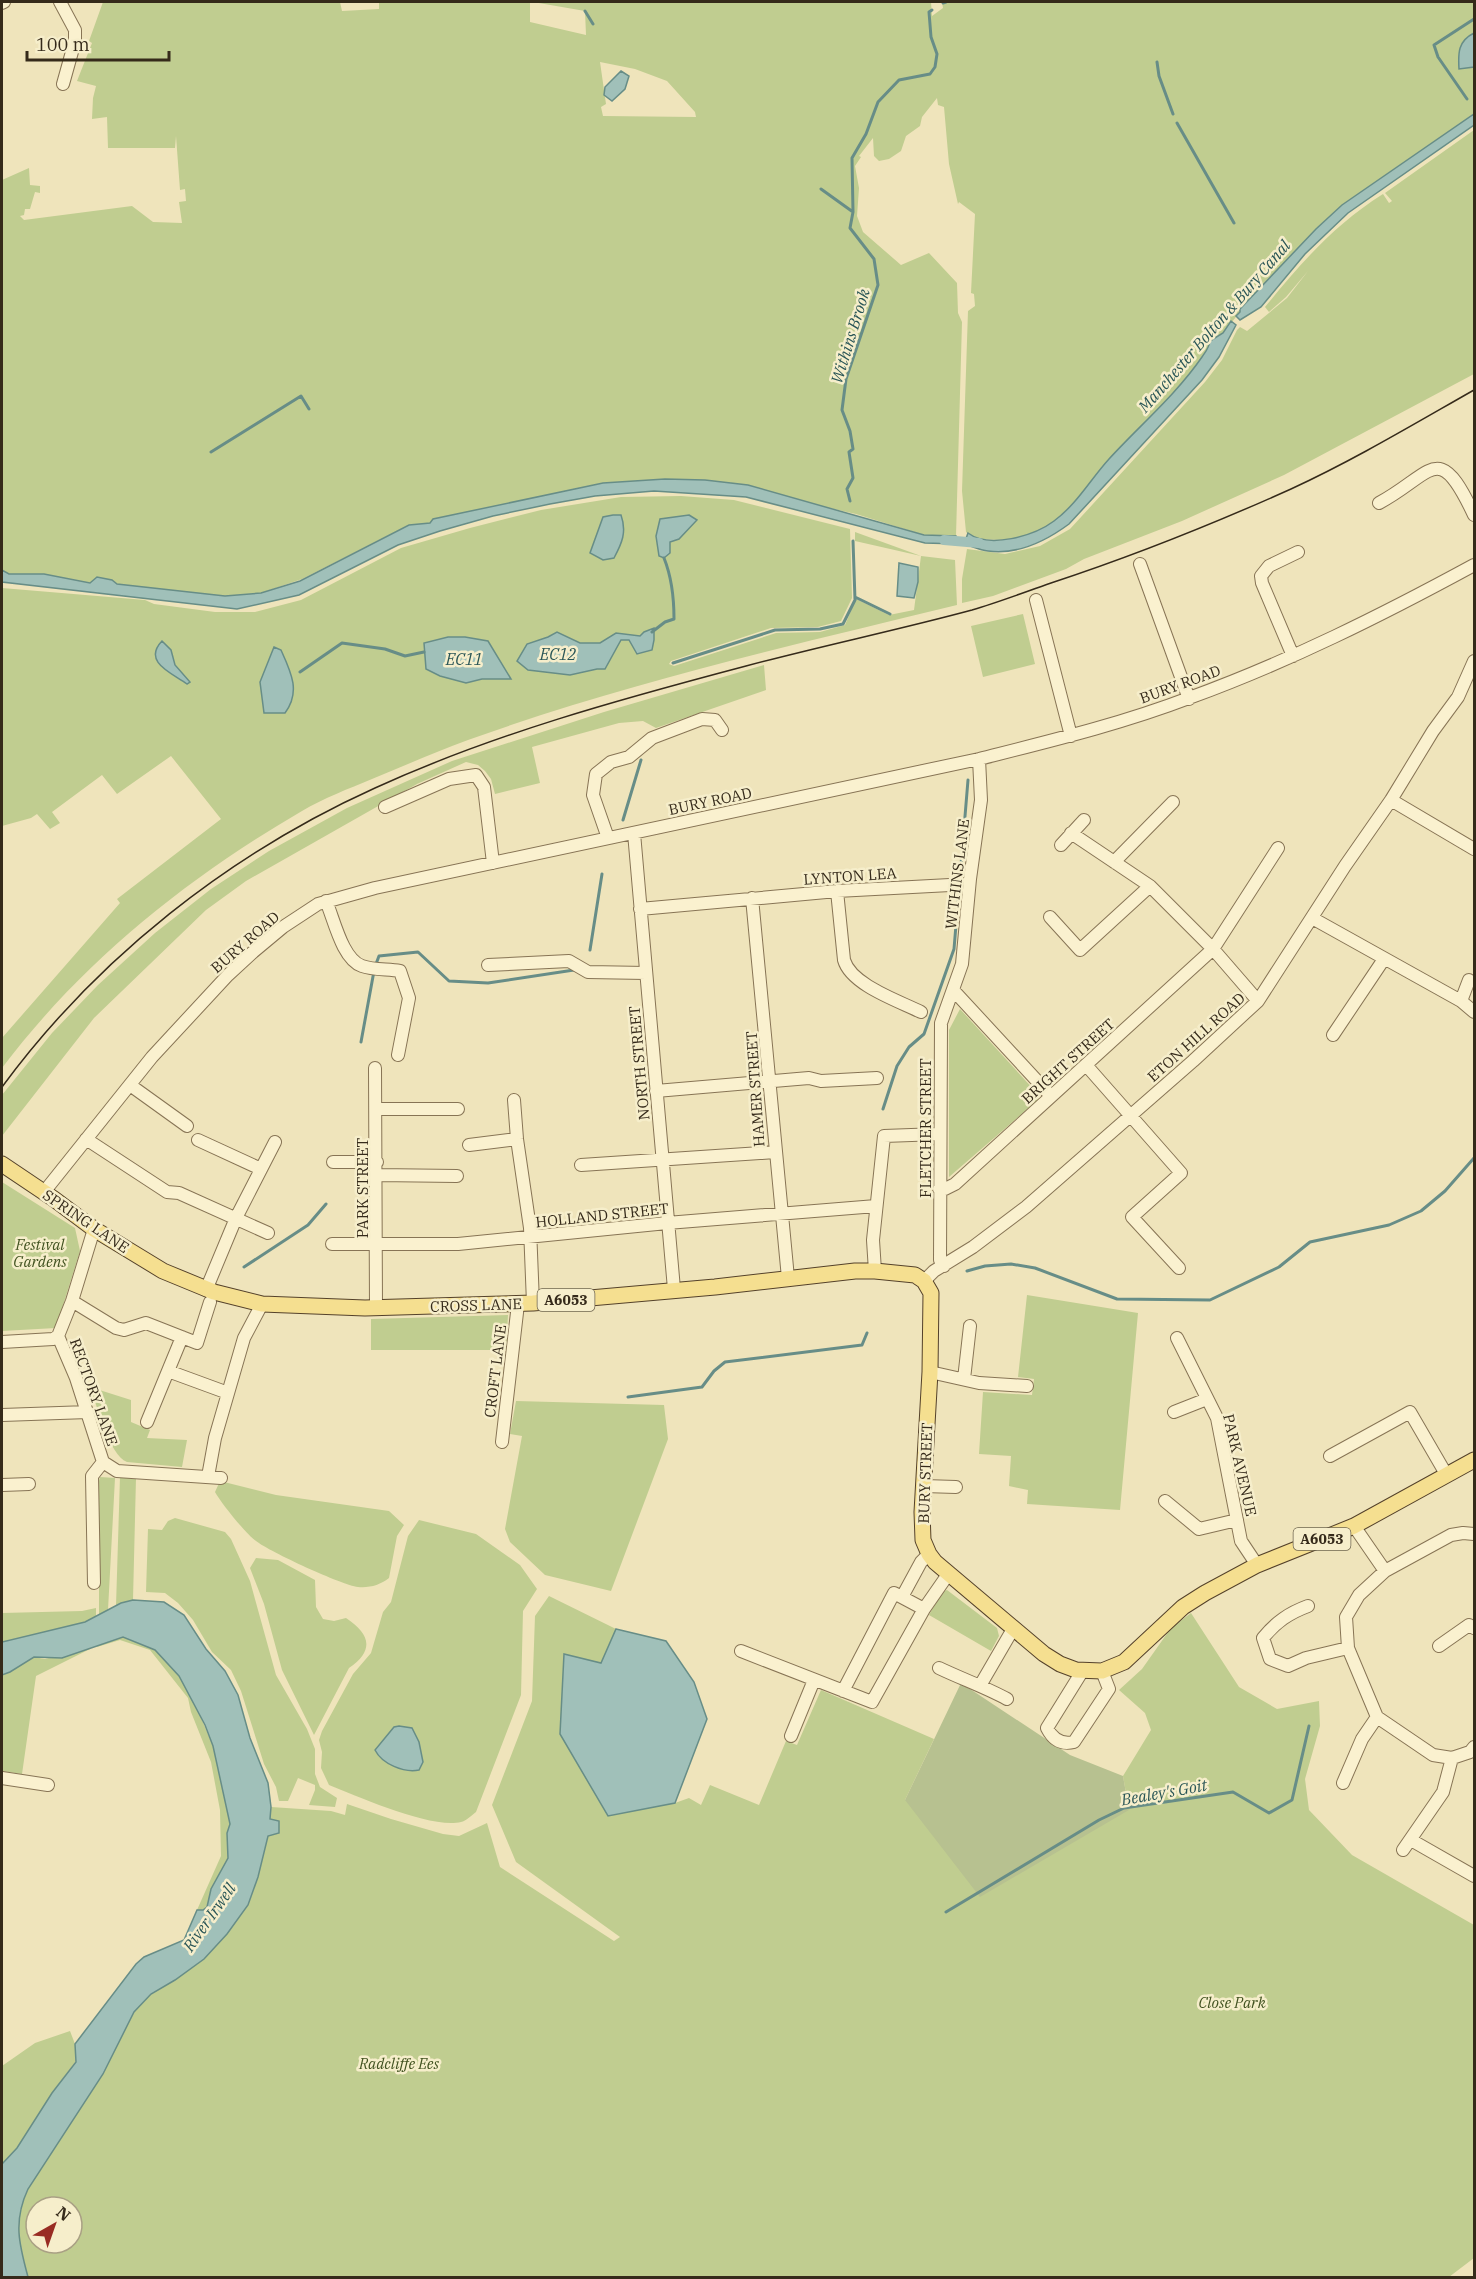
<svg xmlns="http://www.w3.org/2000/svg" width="1476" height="2279" viewBox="0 0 1476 2279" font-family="'IBM Plex Serif',serif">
<rect width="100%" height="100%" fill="#efe4bb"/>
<path fill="#c0cd90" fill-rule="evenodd" d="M103,2H340L342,11L379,9V2H530V22L586,35L585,11L533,2H931L932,16L943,8L942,2H1474V114L1342,205L1316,229L1240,309V312L1169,399L1109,460L1079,498L1054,522L1033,534L1005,540L974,539L966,532L962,491L968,311L975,306L974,294L971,293L975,214L959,202L958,204L949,164L944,107L938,105L937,98L922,117L920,126L906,136L901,151L889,159L879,161L874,156L873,138L859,156L861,157L855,166L859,188L857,216L863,232L901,265L929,253L957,283L958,313L962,322L956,536L924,535L856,514L705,480L665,479L603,483L433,519L430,523L409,525L302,579L261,593L225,596L139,588L117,584L112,580L90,583L44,574H9L2,570V180L29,168L30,185L40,186V193L35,192L30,209H25L24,215L20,216L24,220L132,206L153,222L182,223L179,202L186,201L185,189L180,190L176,136L175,148H108L107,117L92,119L93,98L96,86L77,81L92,43L89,41ZM600,62L635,69L667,81L695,112L696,117L603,116L601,107L606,104Z
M1474,130V374L1284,475L1182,521L1084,559L1066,569L993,596L962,603V579L967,549L1005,554L1040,546L1070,529L1205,382L1222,360L1237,330L1240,327L1247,331L1287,298L1308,271L1286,297L1269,312L1265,307C1300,264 1335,224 1383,194L1389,203L1392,201L1385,193Z
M681,496L734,500L850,529L852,598L841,621L818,627L771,628L671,661L669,664L674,666L776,633L820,632L845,625L856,599L889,615L914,610L921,556L855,541V532L921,556L955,560L957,605C793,645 627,683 468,740C435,752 404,766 372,779C348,789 324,798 302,811C187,878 82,962 2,1068V1038L120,903L117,899L221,819L171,756L117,794L102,775L52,812L60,823L50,829L37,814L31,818L2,826V588L145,600L154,604L215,612H255L301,600L401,548L470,528L541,510L621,497Z
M1023,614L1035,664L983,677L971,626Z
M764,665L766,690L656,728L643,721L619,723L532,747L540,783L495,794L491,779L485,771L478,765L466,762L417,784L246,881L206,910L94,1018L2,1136V1095L52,1033L98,985L155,933L211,889L269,851L347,808L452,761L604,712Z
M960,1009L1036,1092L1039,1099L949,1177V1030Z
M2,1182L75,1228L80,1251L56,1328L2,1331Z
M1027,1295L1138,1313L1120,1510L1027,1504L1028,1490L1009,1486L1011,1456L979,1454L983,1392L1032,1395L1034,1379L1018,1377Z
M508,1315L506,1350H371V1319Z
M90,1387L131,1400V1422L150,1430L147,1438L187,1440L182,1467L127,1462C109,1455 97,1405 90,1387Z
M516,1401L664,1405L668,1439L611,1591L545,1575L510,1542L505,1529L522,1436L510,1434Z
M100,1477L115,1478L108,1610L99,1615V1481Z
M120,1477L136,1478L133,1600L116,1606Z
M220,1481L276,1495L389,1511L404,1525L397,1536L389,1578C380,1585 370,1588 358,1587C342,1585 270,1552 256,1541C246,1534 221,1503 215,1492Z
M175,1518L225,1532L231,1539L250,1581L276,1675L307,1729L315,1749V1774L320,1787L337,1798L335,1807L309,1805L315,1790V1785L298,1778L288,1801H279L276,1787L264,1764L241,1691L231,1670L212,1652L193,1620L178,1603L165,1593L146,1592L148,1529L162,1530L168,1521Z
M419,1520L476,1534L520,1565L537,1589L523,1611L521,1695L476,1812C472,1815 466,1821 461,1822C431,1829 359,1797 329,1785L321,1768L322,1752L319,1740L322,1731L353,1674L371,1653L383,1612L391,1602L408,1536Z
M256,1558L278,1560L315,1580L316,1607L323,1619L334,1621L346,1618C370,1634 375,1650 349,1668L314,1735L282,1670L264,1604L250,1568Z
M947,1590L997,1628L999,1636L991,1651L929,1615L942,1592Z
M549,1596L616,1629L601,1663L564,1655L561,1734L675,1803L689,1798L701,1805L710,1785L759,1805L786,1741L797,1745L821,1690L934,1739L905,1800L1129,1810L1123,1776L1151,1730L1145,1713L1119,1690L1142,1669L1171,1628L1191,1613L1239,1687L1277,1709L1319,1701L1320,1726L1305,1779L1309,1810L1352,1855L1474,1925V2258L1449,2277L28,2278C19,2244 13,2221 28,2189L103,2074L134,2012L151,1994L175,1980L258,1877L268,1836L271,1807L331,1811L345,1815L347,1804L391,1819L443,1834L459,1836L487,1823L500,1867L614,1941L620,1937L516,1862L492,1805L532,1701L535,1616ZM36,2207H72V2243H36Z
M96,1608V1617L85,1622L2,1642V1613L82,1611Z
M123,1637L155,1650L179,1676L196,1706L213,1746L230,1824L227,1833L228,1858L211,1889L207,1907L203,1910H197L221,1856L220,1810L211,1762L191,1712L188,1698L150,1650L120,1640L97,1647L98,1644Z
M91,1647L90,1649L36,1676L22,1774L2,1771V1675L10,1672L34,1657L45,1659Z
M70,2031L75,2044L76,2061L52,2093L17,2148L2,2164V2066L35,2043Z"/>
<path fill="#b7c190" d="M961,1683L1070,1755L1123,1776L1129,1810L980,1897L905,1800Z"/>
<path fill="#a0c0b9" stroke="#678d87" stroke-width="1.5" d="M1474,33V67L1459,69C1458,53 1458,41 1474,33Z
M621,71L629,76L625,89L612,101L604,95L605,87Z
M1474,114V125L1348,213L1305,254L1261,307L1240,320L1236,316L1240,312V309L1316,229L1342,205Z
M1231,321L1236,325L1219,357L1202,380L1069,524C1046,541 1017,555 988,551C979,550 972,546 964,544L968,533C989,549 1034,536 1054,521C1077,504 1090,480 1109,459C1140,425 1175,396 1202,357C1206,351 1209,348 1210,341L1223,333Z
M665,479L705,480L748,485L924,535L956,536L958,544L925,543L746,497L654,491L595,496L550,504L493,516L440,531L398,545L299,595L237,609L2,582V570L9,574H44L90,583L97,577L112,580L117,584L225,596L261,593L300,581L409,525L430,523L433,519L603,483Z
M613,515H621C627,532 622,543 614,558L603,560L590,553L603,517Z
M689,515L697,520L679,539L670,542V553L664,558L659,556L656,536L660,519Z
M899,563L918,567V582L914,598L897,596Z
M654,628V640L652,650L637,654L629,640H621L605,669H597L570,675L528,670L517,661L527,644L548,637L557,632L580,643H600L616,633L640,636L644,632Z
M448,637H465L488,641L511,679H482L466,683L440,676L426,669L424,643Z
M162,641L171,650L175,665L190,682L187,684C172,673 142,662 162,641Z
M274,647L281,650C291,672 301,692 285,713H264L260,682Z
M133,1600L164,1602L184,1615L206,1649L225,1671L238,1695L250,1738L268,1783L271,1807L270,1819L279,1821V1833L268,1836L258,1877L248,1905L227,1934L204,1959L175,1980L151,1994L134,2012L103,2074L28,2189C13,2221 19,2244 28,2277H2V2164L17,2148L52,2093L76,2062L75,2044L136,1964L144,1957L184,1940L197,1910H203L207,1907L211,1889L228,1858L227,1833L230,1824L213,1746L205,1725L179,1676L155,1650L123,1637L62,1658L34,1657L10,1672L2,1675V1642L85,1622L121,1603Z
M616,1629L666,1641L694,1682L707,1719L675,1803L608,1816L560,1734L564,1654L601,1663Z
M399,1726L412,1728L419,1742L423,1762L419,1770C404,1773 382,1764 375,1750L394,1727Z"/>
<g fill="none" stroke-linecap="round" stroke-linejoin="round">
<path stroke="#678d87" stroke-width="3" d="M943,3L946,2
M585,11L593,24
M1157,62L1159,76L1173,114
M1467,99L1438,57L1434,45L1474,19
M1177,123L1234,223
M821,189L853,212
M211,452L301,396L309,409
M850,501L847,489L853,478L849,452L853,449L850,431L842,410L846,379L878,285L874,259L850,228L853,212L852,158L866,134L878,102L899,80L930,74L935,67L937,54L931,37L929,12L932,10
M855,597L890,614
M652,632L665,622L674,619C674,597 672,578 664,558
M673,663L775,630L820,629L843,624L855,600L853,541
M300,672L342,643L385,649L405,656L424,652
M623,820L641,760
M590,950L602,874
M376,964L379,956L418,952L449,981L488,983L574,970
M361,1042L374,971
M883,1109L897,1066L909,1047L924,1034L954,949L968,780
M244,1267L308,1225L326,1204
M967,1271L985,1266L1011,1264L1035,1268L1117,1299L1210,1300L1279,1267L1310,1242L1389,1225L1421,1211L1445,1191L1474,1158
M628,1397L702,1387L714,1371L725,1362L862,1345L867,1333
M946,1912L1099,1820L1124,1808L1233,1792L1269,1813L1292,1800L1309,1726"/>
<path stroke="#a0c0b9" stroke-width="10" d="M944,540L979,543"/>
<defs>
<path id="minor" d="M60,2L75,30V41L63,84
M2,3L4,2
M1379,503C1433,474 1438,438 1474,515
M1140,564L1189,699
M1036,600L1071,736
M1293,656L1262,583L1261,576L1269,566L1298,552
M1391,800L1474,849
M385,807L449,779L476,775L484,787L493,863
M634,833L674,1289
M1071,833L1150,886L1213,949L1258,1001
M608,838L593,795L596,774L611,762L629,757L652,738L702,719L715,720L722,730
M1061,845L1084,820
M1114,862L1173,802
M837,891L844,960C851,985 899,1001 921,1012
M752,898L788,1278
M326,901C334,919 342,959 362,966C373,970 388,969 400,971L409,998L398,1055
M640,909L837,891L950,885
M1050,917L1080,950L1150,886
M1312,918L1461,1001L1474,1012
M488,965L569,961L588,972L646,973
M954,991L1051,1096
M1461,1001L1469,980
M1333,1035L1384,959
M1086,1065L1181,1173L1132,1217L1179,1268
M375,1068L376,1308
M130,1085L187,1126
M656,1091L809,1078L821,1081L877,1078
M514,1100L517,1139L530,1228L533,1303
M377,1109H458
M86,1139L167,1192L179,1193L268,1233
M198,1140L261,1169
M469,1145L517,1139
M333,1162H377
M581,1165L775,1152
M377,1175L457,1176
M939,1189H945L955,1184L1213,949L1278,848
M44,1192L152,1057L228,975L253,952L283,927L318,904L375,888L979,759C1050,741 1121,724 1189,698C1288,662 1382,615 1474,565
M94,1229L72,1301L58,1336L76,1378L103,1462L92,1476L94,1583
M332,1244H458L667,1223L876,1206
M944,1266L940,1260L941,1023L962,964L970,879L981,800L979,759
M875,1271L873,1240L884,1136L939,1134
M924,1281L934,1271L973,1247L1026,1207L1193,1061L1258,1001L1345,866L1391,800L1433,731L1458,697L1474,661
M206,1290L236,1218L275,1142
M72,1301L116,1328L124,1330L146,1323L197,1343L210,1302
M1177,1338L1217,1418L1241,1541L1257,1565
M2,1342L53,1339L58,1336
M168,1371L228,1393
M930,1372L979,1383L1027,1386
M964,1379L970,1326
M1174,1412L1207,1399
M2,1415L88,1412
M147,1422L182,1337
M502,1442L518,1304
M1330,1456L1410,1412L1446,1474
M103,1462L117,1471L221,1478
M209,1471L215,1438L244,1338L262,1304
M2,1485L29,1484
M924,1486L956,1487
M1165,1501L1199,1529L1237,1520
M1354,1526L1385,1571
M1474,1534L1463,1533L1451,1535L1385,1571L1359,1595L1346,1617L1348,1648L1377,1717L1433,1755L1452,1758L1470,1752L1474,1747
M902,1597L921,1562L929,1554
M1308,1606C1289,1613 1276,1622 1263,1638L1270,1659L1288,1666L1306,1658L1348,1648
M1439,1646L1469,1625L1474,1628
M741,1651L872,1702L924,1609L949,1573
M939,1668C962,1679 985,1687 1007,1699
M1083,1670L1047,1728C1053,1740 1062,1745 1074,1742L1109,1689L1102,1671
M981,1684L1013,1629
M843,1691L894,1593L924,1609
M791,1736L814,1680
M2,1778L48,1785
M1343,1783L1362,1739L1377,1717
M1411,1840L1474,1876
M1403,1850L1443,1792L1452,1758"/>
<path id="major" d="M2,1164L54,1199L94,1229L163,1271L214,1292L262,1304L365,1308L533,1303L715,1287L855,1271H875L915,1275L924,1281L931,1293L930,1372L922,1512L923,1540L929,1554L935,1562L1044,1654L1060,1664L1076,1670L1102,1671L1124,1662L1183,1607L1205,1593L1257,1565L1354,1526L1474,1460"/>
</defs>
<use href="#minor" stroke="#877455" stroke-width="14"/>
<use href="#major" stroke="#54412a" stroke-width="17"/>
<use href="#minor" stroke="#faf1cf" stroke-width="12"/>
<use href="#major" stroke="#f5df90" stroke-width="15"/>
<path stroke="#352a1a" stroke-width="1.5" d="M2,1087C97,958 229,854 375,788C493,734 621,699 746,666C821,646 898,630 972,610C999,602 1025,592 1051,583C1133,556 1213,524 1291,489C1354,460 1414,424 1474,390"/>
</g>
<g text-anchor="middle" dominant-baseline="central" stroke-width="5" stroke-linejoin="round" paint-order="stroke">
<g fill="#f6eecb" stroke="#6f654f" stroke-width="1.5">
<rect x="537.5" y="1289" width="57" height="22" rx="4.5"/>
<rect x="1293.5" y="1528" width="57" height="22" rx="4.5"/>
</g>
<g font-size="14" font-weight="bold" fill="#352a1a">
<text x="566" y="1300">A6053</text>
<text x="1322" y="1539">A6053</text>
</g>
<g font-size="15" fill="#352a1a" stroke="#f6eecb">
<text transform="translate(1180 684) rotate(-20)">BURY ROAD</text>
<text transform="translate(710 801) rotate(-12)">BURY ROAD</text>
<text transform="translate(957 874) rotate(-83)">WITHINS LANE</text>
<text transform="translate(850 876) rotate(-4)">LYNTON LEA</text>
<text transform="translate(245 942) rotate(-41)">BURY ROAD</text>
<text transform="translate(1196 1037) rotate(-42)">ETON HILL ROAD</text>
<text transform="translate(1068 1061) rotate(-42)">BRIGHT STREET</text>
<text transform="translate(639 1063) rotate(-95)">NORTH STREET</text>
<text transform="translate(755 1089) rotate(-94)">HAMER STREET</text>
<text transform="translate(925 1128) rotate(-90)">FLETCHER STREET</text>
<text transform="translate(362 1188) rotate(-90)">PARK STREET</text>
<text transform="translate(602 1215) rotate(-6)">HOLLAND STREET</text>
<text transform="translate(86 1221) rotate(34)">SPRING LANE</text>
<text transform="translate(476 1305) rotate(-2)">CROSS LANE</text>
<text transform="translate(495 1371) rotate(-83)">CROFT LANE</text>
<text transform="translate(94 1392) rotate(70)">RECTORY LANE</text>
<text transform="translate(1240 1465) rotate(77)">PARK AVENUE</text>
<text transform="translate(925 1473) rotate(-88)">BURY STREET</text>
</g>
<g font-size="15" font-style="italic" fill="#415220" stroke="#f6eecb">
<text x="40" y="1244">Festival<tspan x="40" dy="17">Gardens</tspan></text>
<text x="1232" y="2002">Close Park</text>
<text x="399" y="2063">Radcliffe Ees</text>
</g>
<g font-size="16" font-style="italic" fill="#295556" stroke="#f6eecb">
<text transform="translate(1214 326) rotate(-49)">Manchester Bolton &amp; Bury Canal</text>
<text transform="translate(850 336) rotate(-73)">Withins Brook</text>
<text x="558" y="654">EC12</text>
<text x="464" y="659">EC11</text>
<text transform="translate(1164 1792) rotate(-10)">Bealey's Goit</text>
<text transform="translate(209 1917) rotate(-55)">River Irwell</text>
</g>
</g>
<rect width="1476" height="2279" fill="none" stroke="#352a1a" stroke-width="6"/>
<g transform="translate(54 2225) rotate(40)"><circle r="28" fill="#f6eecb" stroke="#a9a084" stroke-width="1.5"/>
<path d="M0-4.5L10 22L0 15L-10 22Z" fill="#982c23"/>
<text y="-9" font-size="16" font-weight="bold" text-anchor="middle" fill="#352a1a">N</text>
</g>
<path d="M27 51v9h142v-9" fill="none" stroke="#352a1a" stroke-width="3"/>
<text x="36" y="51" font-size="18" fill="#352a1a" stroke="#f6eecb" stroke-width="4.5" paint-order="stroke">100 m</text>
</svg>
